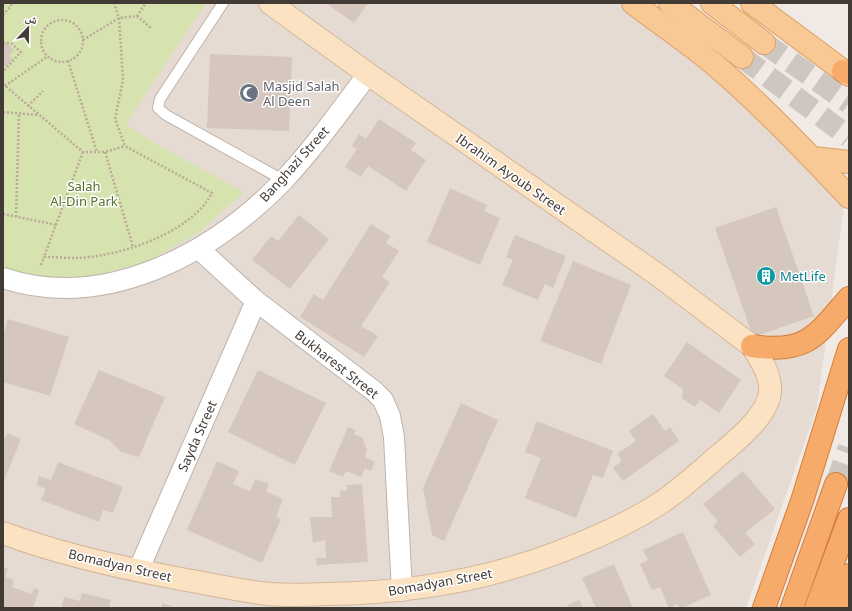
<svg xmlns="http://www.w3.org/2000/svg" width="852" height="611" viewBox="0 0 852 611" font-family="'Noto Sans','Noto Naskh Arabic',sans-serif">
<rect width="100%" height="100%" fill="#f1eae4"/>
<path fill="#e5dbd2" d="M3,3H625L710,75L845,198L817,407L746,608H3Z"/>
<path fill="#d6e3ae" d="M3,3H206L126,124L154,143L244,192L199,232L147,262L96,275L63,280L3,271Z"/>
<path fill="#d5c7bd" d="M326,3H368L354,23Z
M5,42L14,50L9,56L13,59L6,67L3,64V44Z
M210,54L292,57L289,131L207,128Z
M379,119L416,143L411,150L426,160L406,191L368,166L361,177L345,167L357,149L352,146L359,134L366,139Z
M450,188L487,205L484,211L500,218L480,265L427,242Z
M776,207L814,316L753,337L715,228Z
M299,215L329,239L290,289L252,260L271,236L278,241Z
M371,224L390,236L386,243L399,251L382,277L390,282L361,326L378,336L364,357L300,317L314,294L323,300Z
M515,235L566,256L553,288L545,284L538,300L502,285L513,260L506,257Z
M573,261L631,285L601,364L540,341Z
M8,319L69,337L50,396L3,382V335Z
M687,342L741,380L719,413L700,400L695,407L682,398L683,389L664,376Z
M99,370L165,397L139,457L121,452L109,440L74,424Z
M258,370L326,403L295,465L228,432Z
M461,403L498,420L444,541L432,535L423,488Z
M653,414L665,431L670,427L679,441L623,481L613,468L622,461L617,454L636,441L629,431Z
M537,421L613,451L603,478L593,475L576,518L525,498L541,458L525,452Z
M348,427L356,430L354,434L362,437L367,450L365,457L375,462L371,471L365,468L361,477L346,471L343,477L329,471Z
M7,433L21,439L3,483V436L6,437Z
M217,461L239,471L233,484L250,491L255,479L269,484L266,491L283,499L276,517L281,519L262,563L187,530Z
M58,462L123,487L113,513L103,510L99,522L41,500L46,489L36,485L39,476L51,480Z
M743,471L775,509L745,533L755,544L740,557L713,526L718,521L703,504Z
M362,484L368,562L317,565L316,558H326L325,540L313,543L310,517H332L331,497H340V490L347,491V485Z
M683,532L711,595L682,608H679L677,604L669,608L660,587L652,590L640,564L648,560L643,550Z
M614,564L633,608H596L582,578Z
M3,567L8,569L5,577L14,580L12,587L32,594L34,588L39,590L33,608H3Z
M82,593L111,600L109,608H61L64,597L80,601Z
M579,600L583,608H568L567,605Z
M162,603L177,608H161Z"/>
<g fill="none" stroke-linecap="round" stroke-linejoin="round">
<path stroke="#cec7c1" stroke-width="22" stroke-dasharray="22 11" stroke-linecap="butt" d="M764,43L849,103
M742,57L849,137"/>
<path stroke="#cec7c1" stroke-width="22" stroke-dasharray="22 11" stroke-linecap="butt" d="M836,484L849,448"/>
<defs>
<path id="lane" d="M223,3L160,99L158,108L166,115L283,180"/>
<path id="street" d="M199,249L256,301L374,391L383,400L390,416L394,437L402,591
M3,278C105,312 214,253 283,181C314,148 341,110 368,74
M138,571L256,301"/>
<path id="secondary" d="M3,533C59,554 117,567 176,578C204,583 232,589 260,593C282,596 304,595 327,594C406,593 484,581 559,552C593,539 628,524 659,504C680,490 699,473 718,456C736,441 773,412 770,386C769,372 760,358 752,346L658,275L368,74L270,3"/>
<path id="primary" d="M633,3C660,24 689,43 715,65C763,106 806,152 849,197
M670,3L742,57
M712,3L764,43
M752,3L849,75
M813,158L849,162"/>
<path id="highway" d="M843,71L849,73
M752,346C807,354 816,336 849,298
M764,608L802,501L849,349
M792,608L836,484
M816,608L849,519
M837,608L849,575"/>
</defs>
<use href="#lane" stroke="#bfb3aa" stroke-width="12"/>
<use href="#street" stroke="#bfb3aa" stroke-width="22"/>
<use href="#secondary" stroke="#d2b798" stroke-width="24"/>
<use href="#primary" stroke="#dca167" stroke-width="24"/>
<use href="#highway" stroke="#d47d3b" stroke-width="24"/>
<path stroke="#bda999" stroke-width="2.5" stroke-dasharray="2 2" stroke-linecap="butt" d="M3,15L13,3
M137,16L151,28
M41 41a21 21 0 1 1 42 0a21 21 0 1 1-42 0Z
M83,40L119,18L137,16L146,3
M3,42L12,44L21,52L3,72
M68,61L97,152
M3,84L83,152H105L125,146
M5,86L48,56
M28,106L43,91
M3,112L38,115
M83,152L44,257C55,257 67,258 78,258C121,256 191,233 212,193L125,146L115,119L123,80L119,18L114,3
M105,152L133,247
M3,214L57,225
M16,217L19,113
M41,265L44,257"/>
<use href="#lane" stroke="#fff" stroke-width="10"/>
<use href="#street" stroke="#fff" stroke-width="20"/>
<use href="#secondary" stroke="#fbe2c3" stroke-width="22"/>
<use href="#primary" stroke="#f8c895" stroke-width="22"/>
<use href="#highway" stroke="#f6ab6a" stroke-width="22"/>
</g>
<defs>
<symbol id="mosque-disc" viewBox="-11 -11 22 22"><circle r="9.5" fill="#6b7280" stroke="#fff"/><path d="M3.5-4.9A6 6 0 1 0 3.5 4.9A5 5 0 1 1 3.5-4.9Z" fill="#fff"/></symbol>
<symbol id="building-disc" viewBox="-11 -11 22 22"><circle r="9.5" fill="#0f9aa8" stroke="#fff"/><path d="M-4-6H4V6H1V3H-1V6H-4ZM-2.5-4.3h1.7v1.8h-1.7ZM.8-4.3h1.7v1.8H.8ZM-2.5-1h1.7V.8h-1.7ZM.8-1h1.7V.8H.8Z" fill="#fff"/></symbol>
</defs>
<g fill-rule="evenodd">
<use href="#mosque-disc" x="238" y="82" width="22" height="22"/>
<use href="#building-disc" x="755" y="265" width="22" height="22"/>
</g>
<g text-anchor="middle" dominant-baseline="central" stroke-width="3" stroke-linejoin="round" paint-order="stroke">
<g font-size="13" fill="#5b616d" stroke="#fff" text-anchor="start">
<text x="263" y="86">Masjid Salah<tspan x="263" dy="15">Al Deen</tspan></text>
</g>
<g font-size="13" fill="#423a34" stroke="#fff">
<text transform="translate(294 164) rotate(-48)">Banghazi Street</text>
<text transform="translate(511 174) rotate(35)">Ibrahim Ayoub Street</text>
<text transform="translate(337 364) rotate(38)">Bukharest Street</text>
<text transform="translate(197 436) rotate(-66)">Sayda Street</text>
<text transform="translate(120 565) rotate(13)">Bomadyan Street</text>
<text transform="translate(440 582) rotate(-10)">Bomadyan Street</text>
</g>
<g font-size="13" fill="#53702b" stroke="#fff">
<text x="84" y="186">Salah<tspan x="84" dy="15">Al-Din Park</tspan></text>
</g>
<g font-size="13" fill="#0d838f" stroke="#fff" text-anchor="start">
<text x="780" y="276">MetLife</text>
</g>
</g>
<rect width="852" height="611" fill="none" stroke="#423a34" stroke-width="8"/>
<g transform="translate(28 28) rotate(22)" stroke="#ffffff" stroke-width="3" paint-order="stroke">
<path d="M0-3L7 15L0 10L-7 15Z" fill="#423a34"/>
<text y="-6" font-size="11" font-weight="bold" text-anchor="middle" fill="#423a34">ش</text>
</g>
</svg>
